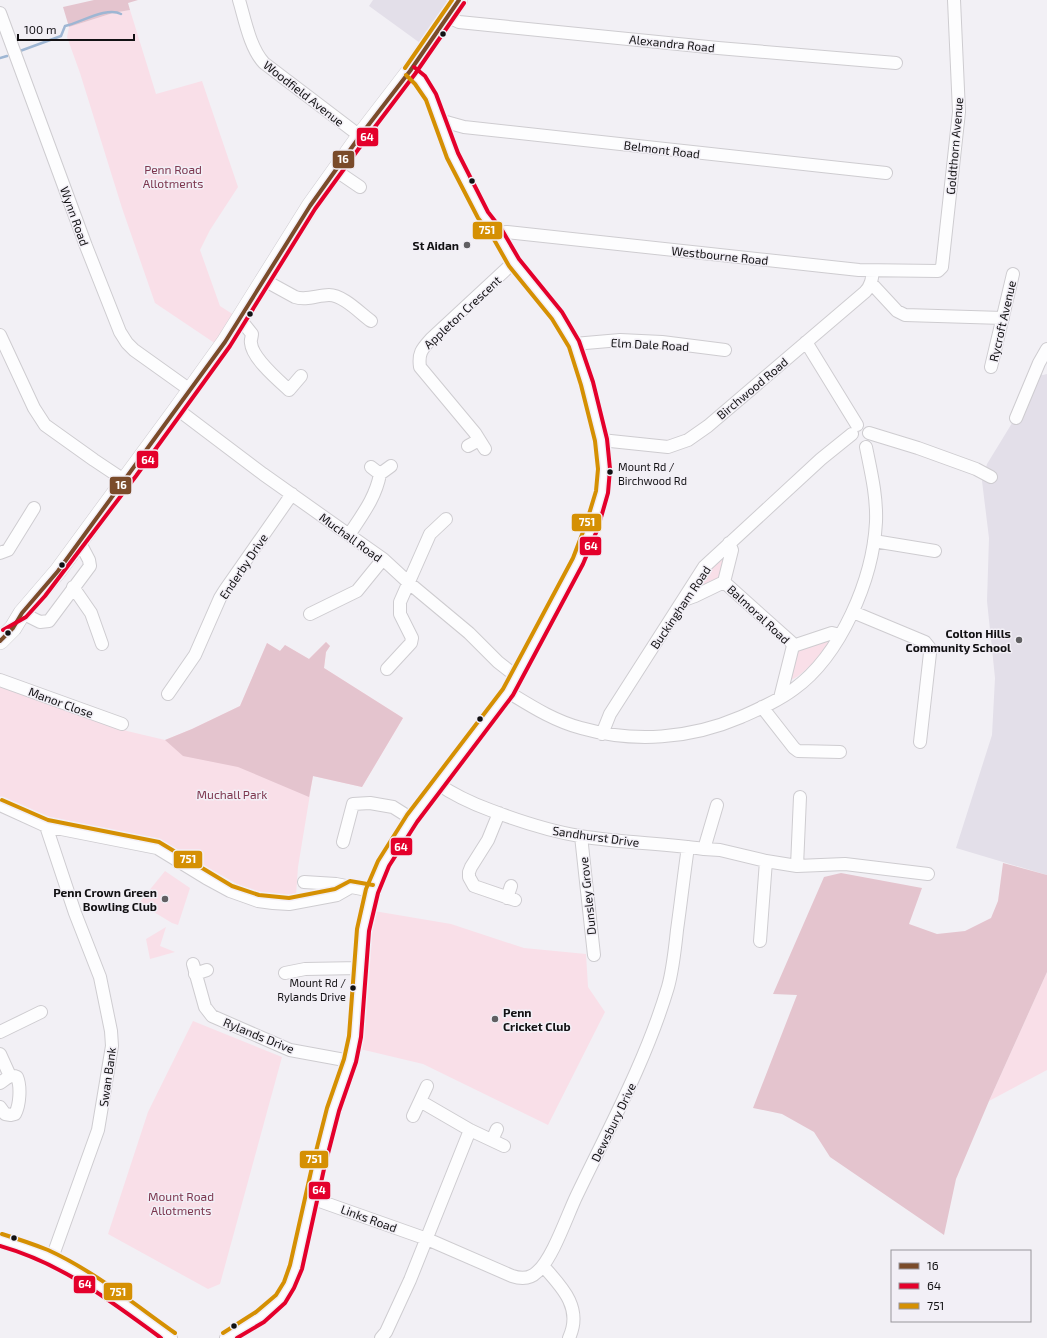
<svg xmlns="http://www.w3.org/2000/svg" width="1047" height="1338" viewBox="0 0 1047 1338" font-family="'Exo 2',sans-serif">
<rect width="100%" height="100%" fill="#f2f0f5"/>
<path fill="#e3dfe9" d="M373,0H446L448,2L420,43L369,6Z
M1036,373L1043,375L1047,374V875L956,848L992,735L995,678L987,601L989,538L982,481L987,464L1017,415Z"/>
<path fill="#f9dfe8" d="M130,10L156,94L202,81L238,187L210,230L200,250L220,306L234,315L216,344L155,303L122,208L80,73L67,37L69,27L113,13Z
M726,554L723,576L703,588L699,585L703,575Z
M830,640C827,649 800,679 790,680L794,654L801,647Z
M326,642L330,646L326,652L324,668L403,718L362,787L313,776L298,867L296,896L274,897L263,894L237,884L173,848L63,828L0,801V685L127,731L165,740L192,729L240,706L267,643L280,651L285,645L309,659Z
M165,871L190,888L178,925L172,923L139,903Z
M374,911L451,924L524,948L586,954L588,987L605,1012L548,1125L423,1064L360,1049L364,971Z
M166,927L160,946L175,952L150,959L146,939Z
M1047,972V1070L989,1101Z
M193,1021L282,1057L220,1284L208,1289L108,1234L148,1112Z"/>
<path fill="#e4c4ce" d="M94,0H138L128,3L130,10L113,13L69,27L63,7Z
M326,642L330,646L326,652L324,668L403,718L362,787L313,776L309,797L238,767L183,756L165,740L192,729L240,706L267,643L280,651L285,645L309,659Z
M1003,863L1047,875V972L989,1101L956,1179L944,1235L830,1157L814,1132L782,1114L753,1108L797,995L773,994L824,877L841,873L922,888L909,924L937,934L965,931L991,918L998,901Z"/>
<g fill="none" stroke-linecap="round" stroke-linejoin="round">
<path stroke="#9eb6d3" stroke-width="2.5" d="M20,51L61,36L65,26C80,23 107,6 121,14
M0,58L7,56"/>
<defs>
<path id="minor" d="M239,0C245,20 250,48 264,63L360,136
M0,13L86,246L120,332L127,343L134,350L190,390
M448,17L459,22L718,48L896,63
M439,120L464,127L886,173
M335,170L360,187
M497,233L507,232L859,270L938,271L942,267L959,112L954,0
M264,280L295,297C306,301 318,295 329,295C343,295 360,313 371,321
M871,283L897,311L905,315L1003,318
M240,319L252,334C252,337 250,341 251,343C252,358 278,380 289,390L301,376
M0,335L34,408L45,425L94,460L124,480
M806,342L857,425
M574,344L620,340L662,342L725,350
M991,367L1013,274
M177,409L263,474L383,559L409,583L469,633L498,662L516,676
M1016,418L1039,363L1047,349
M869,433L918,448L976,469L991,477
M601,440L668,447L688,440L708,426L865,292C871,286 872,279 873,271
M468,446L479,440
M485,449L475,433L420,367C418,353 422,349 431,339L514,262
M371,467L380,474L391,466
M349,535C362,515 376,497 380,474
M874,541L935,551
M0,553L8,550L34,508
M724,582L791,642L793,646
M73,587L91,613L102,644
M684,600L695,596L724,582L732,550L729,543
M853,612L925,642L929,647L930,653L920,742
M22,613L40,622L49,621L90,566L89,560L79,541
M310,614L357,591L383,559
M387,669L411,643L412,638L400,614V602L430,534L446,519
M0,680L122,724
M508,692C531,706 554,721 581,728C634,743 690,739 741,717C759,709 778,701 794,689C841,655 873,579 876,522C877,496 871,472 866,447
M168,694L195,655L220,598L225,590L292,494
M780,698L793,646L832,633L840,635
M762,707L794,748L798,751L840,752
M602,734L610,714L704,567L821,459L852,434
M438,784C454,795 471,803 490,810C519,821 549,831 580,836C621,843 663,843 704,849L717,805
M0,805L46,826L157,848L206,878L230,891L258,901L273,903L289,904L337,895L351,887
M499,813L488,840L471,867L469,872V877L474,886L515,900
M46,826L75,913L100,977L111,1031L112,1046L98,1130L52,1258
M581,836L594,955
M343,842L353,804L370,803L393,807L412,819
M704,849L720,850L766,861L797,866L845,864L928,874
M797,866L800,797
M304,882L336,884L372,891
M507,898L511,886
M760,941L766,861
M193,964L205,1007L212,1016L290,1050L350,1061
M285,973L305,969L360,968
M195,974L207,970
M0,1032L41,1012
M0,1054L10,1076
M0,1083C6,1079 10,1074 17,1077C21,1086 20,1105 15,1114L11,1115L5,1114L0,1107
M427,1086L420,1101L470,1130L504,1146
M413,1116L420,1101
M492,1140L497,1129
M311,1198L427,1239L512,1276C521,1279 530,1279 537,1272C552,1260 567,1216 576,1197C609,1128 646,1061 668,987C673,969 675,949 677,930C681,902 684,874 688,847
M0,1240C63,1254 119,1301 171,1338
M543,1266C562,1287 583,1308 569,1338
M226,1338L260,1317L281,1299L289,1285L296,1267L318,1168L333,1109L350,1061L355,1037L363,930L372,891L384,863L412,819L491,716L508,692L578,561L592,526L602,492L604,469L601,440L587,383L574,344L557,316L514,262L497,233L483,215L452,155L431,97L420,80L410,71
M381,1338L386,1332L410,1280L470,1130"/>
<path id="highway" d="M0,641L13,628L22,613L58,571L177,409L225,342L310,206L360,136L410,71L459,0"/>
</defs>
<use href="#minor" stroke="#ceccd0" stroke-width="14"/>
<use href="#highway" stroke="#ceccd0" stroke-width="18"/>
<use href="#minor" stroke="#fdfdfe" stroke-width="12"/>
<use href="#highway" stroke="#fdfdfe" stroke-width="17"/>
<defs>
<path id="bus-1" d="M0,641L13,628L22,613L58,571L225,342L310,206L360,136L410,71L459,0"/>
<path id="bus-2" d="M3,630L26,617L45,596L136,476L230,346L315,209L365,140L415,74L464,3
M0,1246C63,1264 109,1300 161,1338
M237,1338L264,1322L285,1303L294,1288L302,1269L324,1169L339,1111L356,1062L361,1037L369,931L378,893L389,866L417,822L513,695L583,564L598,528L608,493L610,469L607,439L593,382L579,341L562,312L519,259L502,230L488,212L458,153L436,94L425,76L414,67"/>
<path id="bus-3" d="M405,68L452,0
M2,800L48,820L159,842L232,886L259,895L289,898L335,889L350,881L373,885
M2,1234C18,1239 33,1244 48,1250C94,1271 134,1304 175,1333
M223,1333L256,1312L276,1295L284,1282L290,1265L312,1167L327,1108L344,1059L349,1036L357,929L366,889L378,861L407,815L503,689L573,558L586,524L596,491L598,469L595,441L581,385L569,347L552,319L509,266L492,236L478,218L447,158L426,100L415,84L406,75"/>
</defs>
<use href="#bus-1" stroke="#f2eff6" stroke-width="7"/>
<use href="#bus-2" stroke="#f2eff6" stroke-width="7"/>
<use href="#bus-3" stroke="#f2eff6" stroke-width="7"/>
<use href="#bus-1" stroke="#7a4b2a" stroke-width="4"/>
<use href="#bus-2" stroke="#e4002b" stroke-width="4"/>
<use href="#bus-3" stroke="#d59003" stroke-width="4"/>
</g>
<g fill="#121113" stroke="#f2eff6" stroke-width="1.5">
<circle cx="443" cy="34" r="3.5"/>
<circle cx="472" cy="181" r="3.5"/>
<circle cx="250" cy="314" r="3.5"/>
<circle cx="610" cy="472" r="3.5"/>
<circle cx="62" cy="565" r="3.5"/>
<circle cx="8" cy="633" r="3.5"/>
<circle cx="480" cy="719" r="3.5"/>
<circle cx="353" cy="988" r="3.5"/>
<circle cx="14" cy="1238" r="3.5"/>
<circle cx="234" cy="1326" r="3.5"/>
</g>
<g fill="#605f62" stroke="#f2eff6" stroke-width="1.5">
<circle cx="467" cy="245" r="4"/>
<circle cx="1019" cy="640" r="4"/>
<circle cx="165" cy="899" r="4"/>
<circle cx="495" cy="1019" r="4"/>
</g>
<g text-anchor="middle" dominant-baseline="central" stroke-width="3" stroke-linejoin="round" paint-order="stroke">
<g font-size="11" fill="#121113" stroke="#f2eff6" text-anchor="start">
<text x="618" y="466">Mount Rd /<tspan x="618" dy="14">Birchwood Rd</tspan></text>
<text x="346" y="982" text-anchor="end">Mount Rd /<tspan x="346" dy="14">Rylands Drive</tspan></text>
</g>
<g font-size="12" fill="#121113" stroke="#f2eff6">
<text transform="translate(672 43) rotate(6)">Alexandra Road</text>
<text transform="translate(304 93) rotate(38)">Woodfield Avenue</text>
<text transform="translate(954 146) rotate(-85)">Goldthorn Avenue</text>
<text transform="translate(662 149) rotate(7)">Belmont Road</text>
<text transform="translate(75 216) rotate(70)">Wynn Road</text>
<text transform="translate(720 255) rotate(6)">Westbourne Road</text>
<text transform="translate(462 312) rotate(-43)">Appleton Crescent</text>
<text transform="translate(1002 321) rotate(-77)">Rycroft Avenue</text>
<text transform="translate(650 344) rotate(3)">Elm Dale Road</text>
<text transform="translate(752 388) rotate(-40)">Birchwood Road</text>
<text transform="translate(351 537) rotate(36)">Muchall Road</text>
<text transform="translate(243 566) rotate(-56)">Enderby Drive</text>
<text transform="translate(680 607) rotate(-56)">Buckingham Road</text>
<text transform="translate(759 614) rotate(43)">Balmoral Road</text>
<text transform="translate(61 702) rotate(20)">Manor Close</text>
<text transform="translate(596 836) rotate(8)">Sandhurst Drive</text>
<text transform="translate(587 896) rotate(-96)">Dunsley Grove</text>
<text transform="translate(259 1035) rotate(22)">Rylands Drive</text>
<text transform="translate(107 1077) rotate(-82)">Swan Bank</text>
<text transform="translate(613 1122) rotate(-64)">Dewsbury Drive</text>
<text transform="translate(369 1218) rotate(20)">Links Road</text>
</g>
<g font-size="12" fill="#7d374f" stroke="#f2eff6">
<text x="173" y="169">Penn Road<tspan x="173" dy="14">Allotments</tspan></text>
<text x="232" y="794">Muchall Park</text>
<text x="181" y="1196">Mount Road<tspan x="181" dy="14">Allotments</tspan></text>
</g>
<g font-size="12" font-weight="bold" fill="#121113" stroke="#f2eff6" text-anchor="end">
<text x="459" y="245">St Aidan</text>
<text x="1011" y="633">Colton Hills<tspan x="1011" dy="14">Community School</tspan></text>
<text x="157" y="892">Penn Crown Green<tspan x="157" dy="14">Bowling Club</tspan></text>
<text x="503" y="1012" text-anchor="start">Penn<tspan x="503" dy="14">Cricket Club</tspan></text>
</g>
</g>
<g stroke="#f2eff6" stroke-width="1.5">
<rect x="356" y="127" width="23" height="20" rx="4" fill="#e4002b"/>
<rect x="332" y="150" width="23" height="19" rx="4" fill="#7a4b2a"/>
<rect x="472" y="221" width="31" height="19" rx="4" fill="#d59003"/>
<rect x="136" y="450" width="23" height="19" rx="4" fill="#e4002b"/>
<rect x="109" y="476" width="23" height="19" rx="4" fill="#7a4b2a"/>
<rect x="571" y="513" width="31" height="19" rx="4" fill="#d59003"/>
<rect x="579" y="536" width="23" height="20" rx="4" fill="#e4002b"/>
<rect x="390" y="837" width="23" height="19" rx="4" fill="#e4002b"/>
<rect x="173" y="850" width="30" height="19" rx="4" fill="#d59003"/>
<rect x="299" y="1150" width="30" height="19" rx="4" fill="#d59003"/>
<rect x="308" y="1181" width="23" height="19" rx="4" fill="#e4002b"/>
<rect x="73" y="1275" width="23" height="19" rx="4" fill="#e4002b"/>
<rect x="103" y="1282" width="30" height="19" rx="4" fill="#d59003"/>
</g>
<g font-size="11" text-anchor="middle" font-weight="bold" fill="#fff">
<text x="367" y="141">64</text>
<text x="343" y="163">16</text>
<text x="487" y="234">751</text>
<text x="148" y="464">64</text>
<text x="121" y="489">16</text>
<text x="587" y="526">751</text>
<text x="591" y="550">64</text>
<text x="401" y="851">64</text>
<text x="188" y="863">751</text>
<text x="314" y="1163">751</text>
<text x="319" y="1194">64</text>
<text x="85" y="1288">64</text>
<text x="118" y="1296">751</text>
</g>
<rect x="891" y="1250" width="140" height="72" fill="#f2eff6" stroke="#98969b"/>
<rect x="899" y="1263" width="20" height="6" fill="#7a4b2a" stroke="#98969b"/>
<text x="927" y="1270" font-size="12" fill="#121113">16</text>
<rect x="899" y="1283" width="20" height="6" fill="#e4002b" stroke="#98969b"/>
<text x="927" y="1290" font-size="12" fill="#121113">64</text>
<rect x="899" y="1303" width="20" height="6" fill="#d59003" stroke="#98969b"/>
<text x="927" y="1310" font-size="12" fill="#121113">751</text>
<path d="M18 34v6h116v-6" fill="none" stroke="#121113" stroke-width="2"/>
<text x="24" y="34" font-size="12" fill="#121113" stroke="#f2eff6" stroke-width="3" paint-order="stroke">100 m</text>
</svg>
